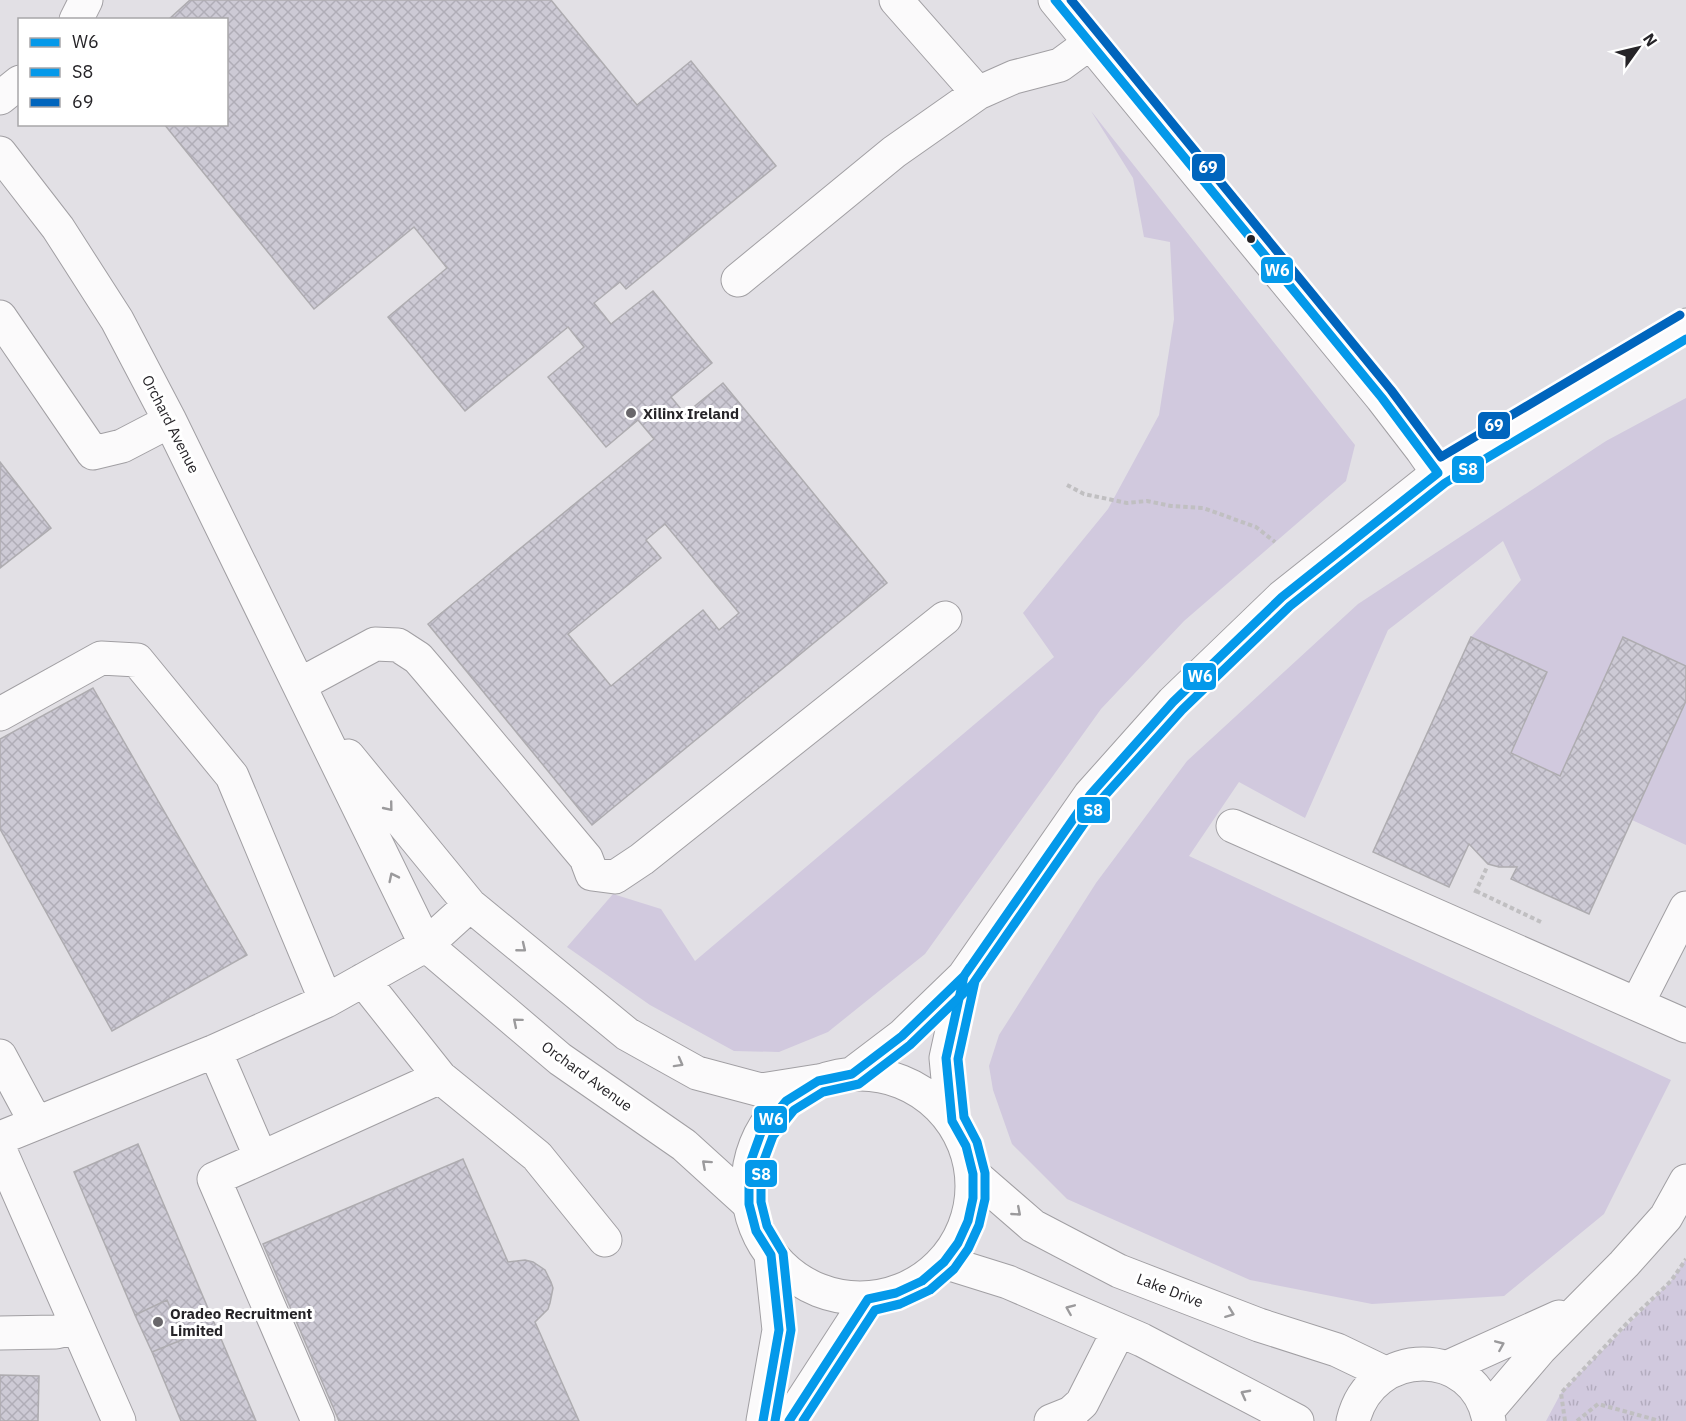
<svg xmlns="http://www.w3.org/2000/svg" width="1686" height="1421" viewBox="0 0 1686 1421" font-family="'IBM Plex Sans',sans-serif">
<defs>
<pattern id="park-tufts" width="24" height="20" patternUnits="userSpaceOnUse" patternTransform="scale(1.5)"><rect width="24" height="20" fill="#d1c9de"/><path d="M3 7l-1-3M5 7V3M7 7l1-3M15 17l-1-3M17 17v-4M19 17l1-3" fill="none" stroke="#b3acbe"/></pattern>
<pattern id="building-cross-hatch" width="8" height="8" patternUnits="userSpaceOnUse" patternTransform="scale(1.5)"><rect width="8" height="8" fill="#cdcad5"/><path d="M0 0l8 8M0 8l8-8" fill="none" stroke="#b0adb7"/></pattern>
</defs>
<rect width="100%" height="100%" fill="#e2e0e5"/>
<path fill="#d1c9de" d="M1091,111L1355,445L1346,481L1184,621L1101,709L925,954L828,1032L779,1052L734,1051L650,1005L567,947L613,894L661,909L695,961L1054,657L1023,613L1108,509L1159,415L1174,319L1170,242L1144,237L1133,178Z
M1686,398V666L1623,637L1560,776L1511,753L1547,672L1471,637L1521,580L1503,541L1388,630L1305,818L1239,782L1189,856L1671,1080L1604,1214L1504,1296L1372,1304L1250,1280L1067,1199L1012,1144L993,1090L989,1066L999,1035L1096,883L1187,761L1358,604L1606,441Z
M1686,701V845L1632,820Z"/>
<path fill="url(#park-tufts)" d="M1686,1259V1421H1546L1561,1393L1671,1281Z"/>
<path fill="url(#building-cross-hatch)" stroke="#aeacb0" stroke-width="1.5" fill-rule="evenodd" d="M190,0H551L637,105L691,61L776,166L626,289L620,282L594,303L611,324L653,291L712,363L671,397L685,414L723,383L887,583L592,825L428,624L654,439L638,420L606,447L548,377L584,347L568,327L465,411L388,317L447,268L414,227L314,309L164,124H226V20H168ZM665,524L739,613L719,630L703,610L611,686L568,634L661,558L646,540Z
M0,462L51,528L0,568Z
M1471,637L1547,672L1511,753L1560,776L1623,637L1686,666V701L1589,914L1511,879L1517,867H1499L1488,864L1469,844L1449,887L1373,852Z
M93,688L247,955L112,1031L0,829V739Z
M138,1144L256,1421H181L152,1352L184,1339L167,1300L135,1315L74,1172Z
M463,1159L508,1262L525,1260L533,1262L545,1270L551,1282L553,1288L550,1303L548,1309L535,1322L579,1421H339L263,1244Z
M167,1300L184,1339L152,1352L135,1315Z
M0,1375L39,1376L38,1421H0Z"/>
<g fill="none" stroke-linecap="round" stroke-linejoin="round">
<defs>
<path id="minor" d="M896,0L978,93
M1055,0L1382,398L1422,450L1438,473
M76,20L86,0
M0,98L20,82
M0,153L58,228L117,320L170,421L426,945L560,1059L684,1145L749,1204
M738,280L894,152L978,93L1014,77L1060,65L1090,43
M0,317L93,453L122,446L170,421
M299,685L375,644L398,645L418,658L430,672L586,858L592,874L615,877L642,859L945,618
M0,714L101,658L137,660L232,776L326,1001
M348,756L470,905L627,1034L697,1073L761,1090L818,1081
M1233,826L1686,1026
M363,980L440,1077L537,1156L605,1240
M1637,1004L1686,908
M215,1051L261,1158L214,1179L318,1421
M0,1056L36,1123
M0,1138L215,1051L326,1001L426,945L470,905
M0,1150L119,1421
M261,1158L440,1077
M973,1174L1033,1226L1119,1271L1259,1325L1337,1350L1385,1373
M944,1262L1008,1282L1142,1340L1297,1421
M0,1333L56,1332L77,1327
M1446,1368L1559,1317
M1487,1411L1540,1349L1624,1264L1666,1217L1686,1181
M1051,1421L1071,1413L1082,1403L1119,1330
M1353,1421C1371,1345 1476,1345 1489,1421"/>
<path id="major" d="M748 1186a112 112 0 1 1 224 0a112 112 0 1 1-224 0Z
M852,1074L902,1036L964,976L1090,795L1173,702L1282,597L1438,473L1686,325
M952,1121L946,1058L964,976
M763,1421L779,1330L771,1255
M789,1421L868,1299"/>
</defs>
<use href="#minor" stroke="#a19fa3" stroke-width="35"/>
<use href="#major" stroke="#a19fa3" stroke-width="35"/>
<path stroke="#c0bfc1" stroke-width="4" stroke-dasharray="4.5 3" stroke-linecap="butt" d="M1067,485L1084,494L1127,503L1147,501L1171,506L1203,508L1256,527L1275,542
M1476,891L1543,923
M1475,893L1487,867
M1565,1421L1561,1393L1627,1323L1671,1281L1686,1259
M1577,1421L1598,1404L1660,1421"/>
<use href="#minor" stroke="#fbfafb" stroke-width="33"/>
<use href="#major" stroke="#fbfafb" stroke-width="33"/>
<defs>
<path id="bus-1" d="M1055,0L1382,398L1438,473
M763,1421L779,1330L771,1255L756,1231L749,1204V1166L762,1130L786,1101L818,1081L852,1074L902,1036L964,976L1090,795L1173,702L1282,597L1438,473
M789,1421L868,1299L896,1293L922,1281L944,1262L958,1243L968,1221L973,1198V1174L966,1146L952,1121L946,1058L964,976L970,967"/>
<path id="bus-2" d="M775,1421L791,1330L783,1253L767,1226L761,1202V1168L773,1136L794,1110L823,1092L859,1084L910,1045L972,985L1099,802L1182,710L1290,606L1445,483L1686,339
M803,1421L875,1310L900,1304L930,1290L954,1269L968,1249L979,1225L985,1199V1173L977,1142L964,1117L958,1059L975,981L982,971"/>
<path id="bus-3" d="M1071,0L1391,390L1441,457L1680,315"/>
</defs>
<use href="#bus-1" stroke="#fff" stroke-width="14"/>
<use href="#bus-2" stroke="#fff" stroke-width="14"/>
<use href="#bus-3" stroke="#fff" stroke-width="14"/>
<use href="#bus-1" stroke="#0499ea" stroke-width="9"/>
<use href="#bus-2" stroke="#0499ea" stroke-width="9"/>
<use href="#bus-3" stroke="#0065bd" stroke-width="9"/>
</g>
<defs><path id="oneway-chevron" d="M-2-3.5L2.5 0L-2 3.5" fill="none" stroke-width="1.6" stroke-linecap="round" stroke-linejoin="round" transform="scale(1.5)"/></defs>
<g stroke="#9b9a9c">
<use href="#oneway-chevron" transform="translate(389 807) rotate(51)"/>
<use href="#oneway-chevron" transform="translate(393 877) rotate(-116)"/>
<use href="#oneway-chevron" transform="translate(522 948) rotate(39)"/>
<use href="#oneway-chevron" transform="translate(517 1022) rotate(-140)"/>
<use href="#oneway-chevron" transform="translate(679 1063) rotate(29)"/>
<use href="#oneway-chevron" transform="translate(706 1164) rotate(-138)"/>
<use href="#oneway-chevron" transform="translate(1017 1212) rotate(41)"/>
<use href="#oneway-chevron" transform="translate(1070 1309) rotate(-157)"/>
<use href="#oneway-chevron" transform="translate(1230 1313) rotate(21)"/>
<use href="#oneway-chevron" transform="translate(1500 1345) rotate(-23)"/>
<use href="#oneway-chevron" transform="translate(1245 1394) rotate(-152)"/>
</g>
<circle fill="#262428" stroke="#fff" stroke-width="2" cx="1251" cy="239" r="5"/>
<g fill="#68666a" stroke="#fff" stroke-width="2">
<circle cx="631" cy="413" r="6"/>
<circle cx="158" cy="1322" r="6"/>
</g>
<g text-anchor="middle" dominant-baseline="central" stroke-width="6" stroke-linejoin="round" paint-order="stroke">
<g font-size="15" font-weight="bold" fill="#262428" stroke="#fff" text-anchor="start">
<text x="643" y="413">Xilinx Ireland</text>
<text x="170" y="1313">Oradeo Recruitment<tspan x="170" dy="17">Limited</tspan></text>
</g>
<g font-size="15" fill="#262428" stroke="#fff">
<text transform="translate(171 424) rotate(63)">Orchard Avenue</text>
<text transform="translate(587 1076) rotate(36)">Orchard Avenue</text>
<text transform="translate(1170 1290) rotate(21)">Lake Drive</text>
</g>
</g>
<g stroke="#fff" stroke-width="2">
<rect x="1191" y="153" width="35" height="29" rx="6" fill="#0065bd"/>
<rect x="1260" y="256" width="34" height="28" rx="6" fill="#0499ea"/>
<rect x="1477" y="411" width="34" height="29" rx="6" fill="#0065bd"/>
<rect x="1451" y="455" width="34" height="29" rx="6" fill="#0499ea"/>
<rect x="1182" y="662" width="35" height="29" rx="6" fill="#0499ea"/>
<rect x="1076" y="796" width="35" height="28" rx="6" fill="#0499ea"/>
<rect x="753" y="1105" width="35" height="29" rx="6" fill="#0499ea"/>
<rect x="744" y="1159" width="34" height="29" rx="6" fill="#0499ea"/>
</g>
<g font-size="16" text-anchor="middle" font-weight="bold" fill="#fff">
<text x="1208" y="173">69</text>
<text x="1277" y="276">W6</text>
<text x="1494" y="431">69</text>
<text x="1468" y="475">S8</text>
<text x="1200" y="682">W6</text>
<text x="1093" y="816">S8</text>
<text x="771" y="1125">W6</text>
<text x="761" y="1180">S8</text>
</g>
<rect x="18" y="18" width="210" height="108" fill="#ffffff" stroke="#a8a7a9" stroke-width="1.5"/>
<rect x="30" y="38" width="30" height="9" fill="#0499ea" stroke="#a8a7a9" stroke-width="1.5"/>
<text x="72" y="48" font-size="18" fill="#262428">W6</text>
<rect x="30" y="68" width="30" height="9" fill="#0499ea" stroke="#a8a7a9" stroke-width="1.5"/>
<text x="72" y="78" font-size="18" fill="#262428">S8</text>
<rect x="30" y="98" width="30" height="9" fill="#0065bd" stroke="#a8a7a9" stroke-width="1.5"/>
<text x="72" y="108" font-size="18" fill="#262428">69</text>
<g transform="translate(1638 48) rotate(56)" stroke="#ffffff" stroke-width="4.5" paint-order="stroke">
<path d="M0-4.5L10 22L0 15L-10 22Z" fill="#262428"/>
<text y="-9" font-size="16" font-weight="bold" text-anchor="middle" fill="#262428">N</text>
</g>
</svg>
